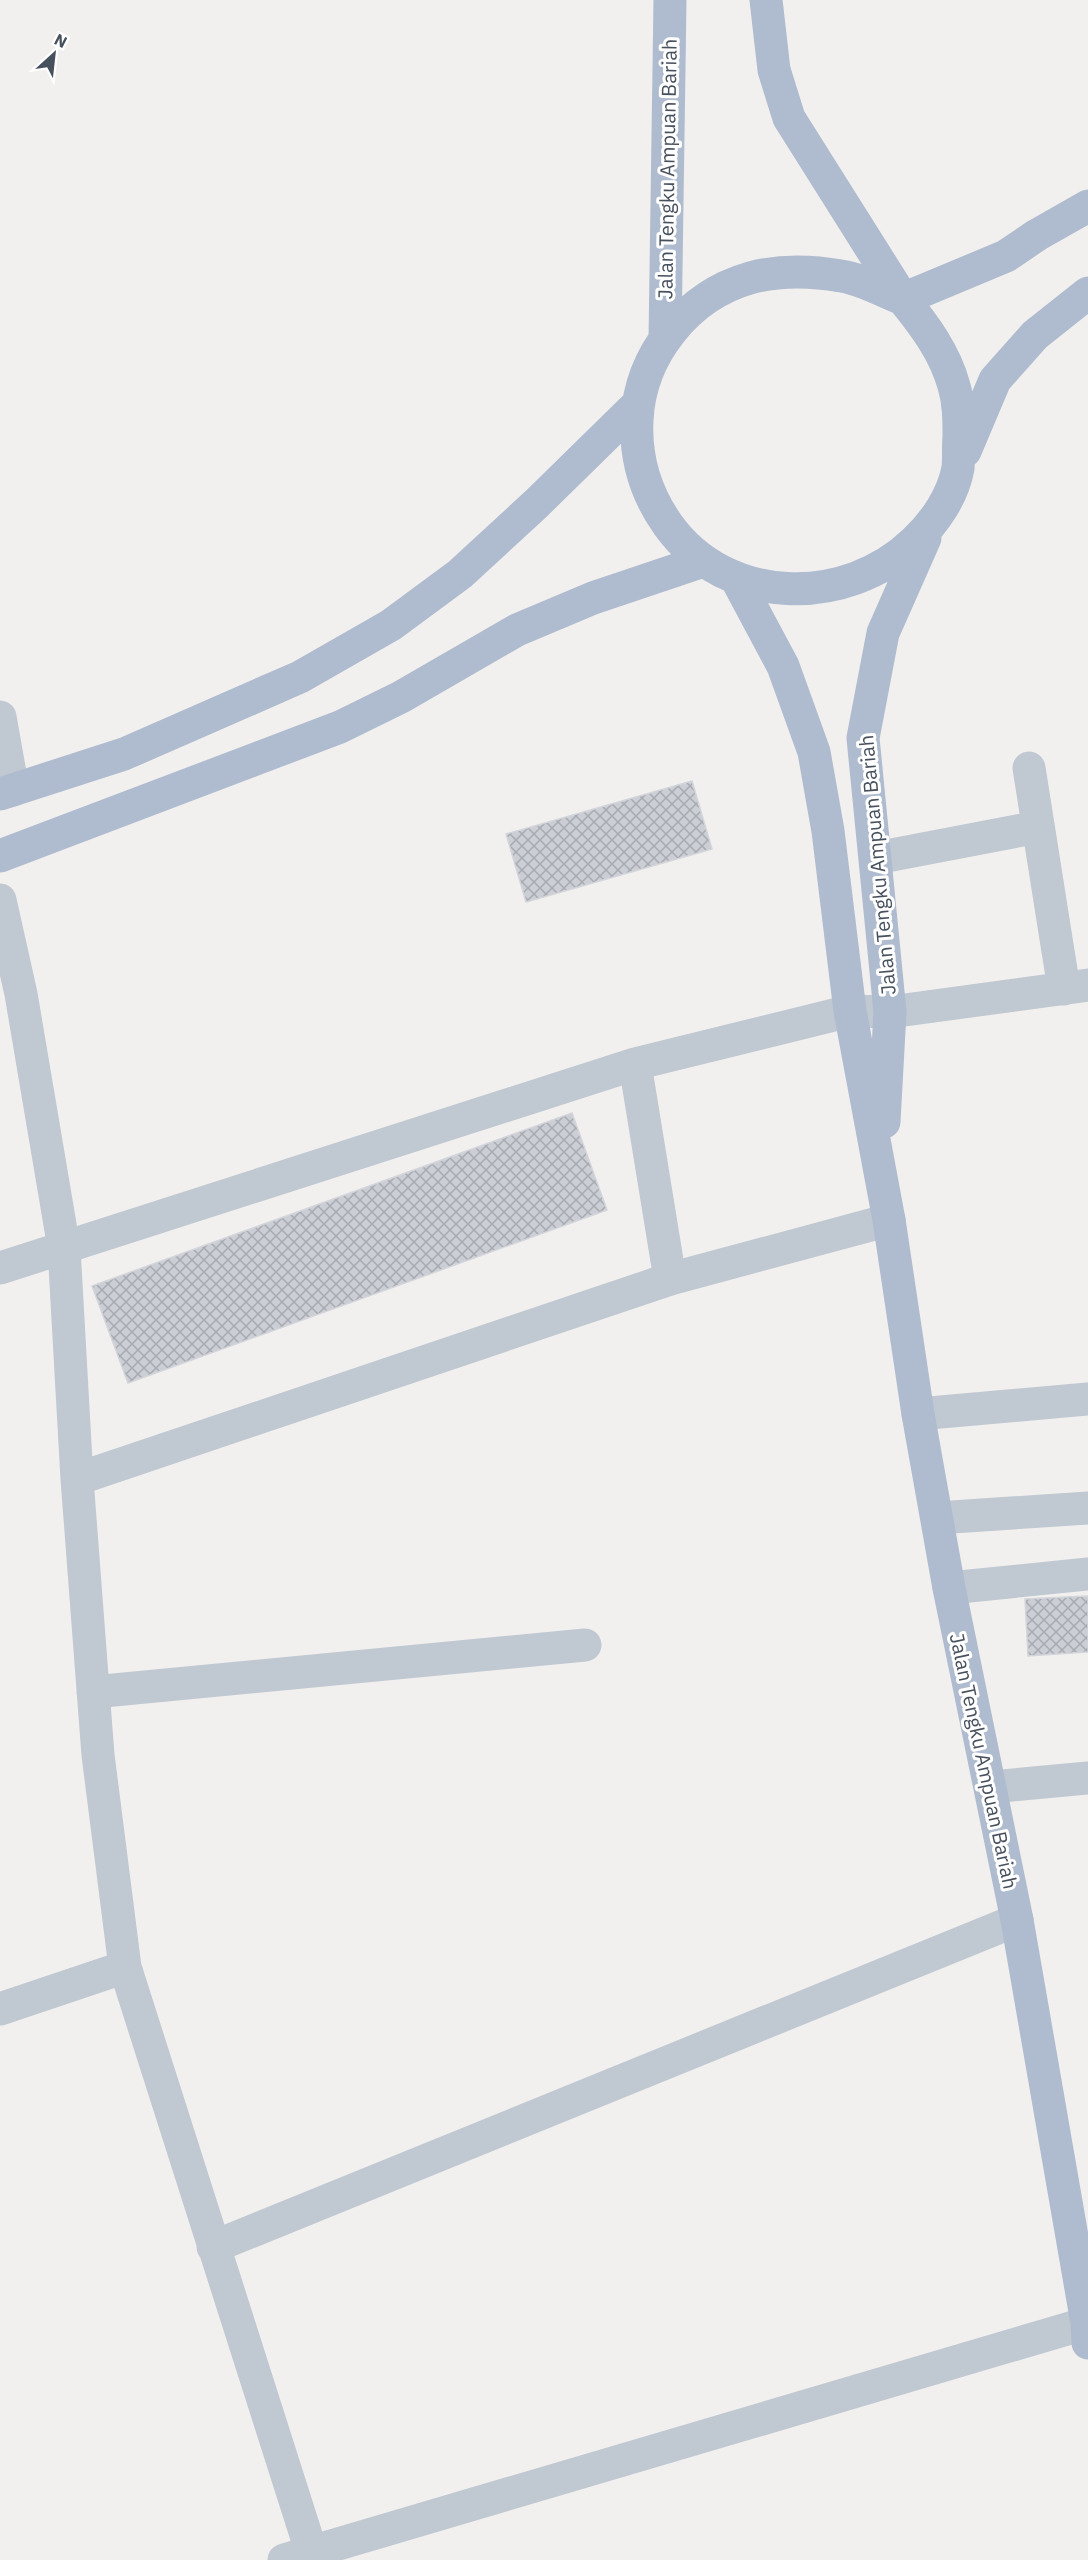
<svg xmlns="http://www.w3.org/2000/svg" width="1088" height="2560" viewBox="0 0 1088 2560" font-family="'IBM Plex Sans',sans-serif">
<defs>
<pattern id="building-cross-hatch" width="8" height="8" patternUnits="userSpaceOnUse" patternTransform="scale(1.5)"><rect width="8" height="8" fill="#cbced5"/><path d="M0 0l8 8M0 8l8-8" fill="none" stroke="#a7aab0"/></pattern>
</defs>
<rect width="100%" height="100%" fill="#f2f0ef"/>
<path fill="url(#building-cross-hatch)" stroke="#d3d5db" stroke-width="1.5" d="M692,781L712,849L526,902L506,834Z
M572,1113L607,1210L128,1383L92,1286Z
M1088,1596V1652L1028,1656L1025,1599Z"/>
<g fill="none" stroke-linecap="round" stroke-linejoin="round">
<path stroke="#c0c8d1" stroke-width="33" d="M0,717L13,790
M1029,768L1064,989
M876,858L1038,827
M0,900L21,994L64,1248L77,1479L98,1755L125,1967L314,2560
M635,1064L670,1279
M0,1268L635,1064L850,1011L890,1012L1088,985
M918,1414L1088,1399
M77,1479L670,1279L889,1220
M937,1518L1088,1508
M949,1588L1088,1574
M93,1692L585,1645
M991,1787L1088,1778
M0,2009L125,1967
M213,2247L1017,1920
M284,2560L1087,2323"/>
<path stroke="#afbbce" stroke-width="33" d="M766,0L774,70L789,118L903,299C925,326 945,353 954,386C959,403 959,420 959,437C958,447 959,458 958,468C953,496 935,522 915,541C846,608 726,606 668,525C646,494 635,459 637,420C640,355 687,296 750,278C779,270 812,271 841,276C862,279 884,292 903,299
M903,299L1006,256L1037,235L1088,206
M665,339L670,0
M965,451L995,380L1035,335L1088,293
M736,578L783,666L814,752L828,831L850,1011L889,1220L918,1414L949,1588L1017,1920L1087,2323L1088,2343
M0,794L124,754L300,677L391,625L460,574L536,504L638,404
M0,856L340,727L401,697L517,630L593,598L703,561
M884,1122L890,1012L863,738L883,633L925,538"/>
</g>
<g text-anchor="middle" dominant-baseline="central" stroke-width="6" stroke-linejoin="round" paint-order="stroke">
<g font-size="20" fill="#47505d" stroke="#fff">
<text transform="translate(667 169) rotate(-89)">Jalan Tengku Ampuan Bariah</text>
<text transform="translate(877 865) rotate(-95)">Jalan Tengku Ampuan Bariah</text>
<text transform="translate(984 1761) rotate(78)">Jalan Tengku Ampuan Bariah</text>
</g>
</g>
<g transform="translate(54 54) rotate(27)" stroke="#ffffff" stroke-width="4.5" paint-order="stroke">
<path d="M0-4.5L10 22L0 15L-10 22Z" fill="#47505d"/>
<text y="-9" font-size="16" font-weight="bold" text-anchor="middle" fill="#47505d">N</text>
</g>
</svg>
